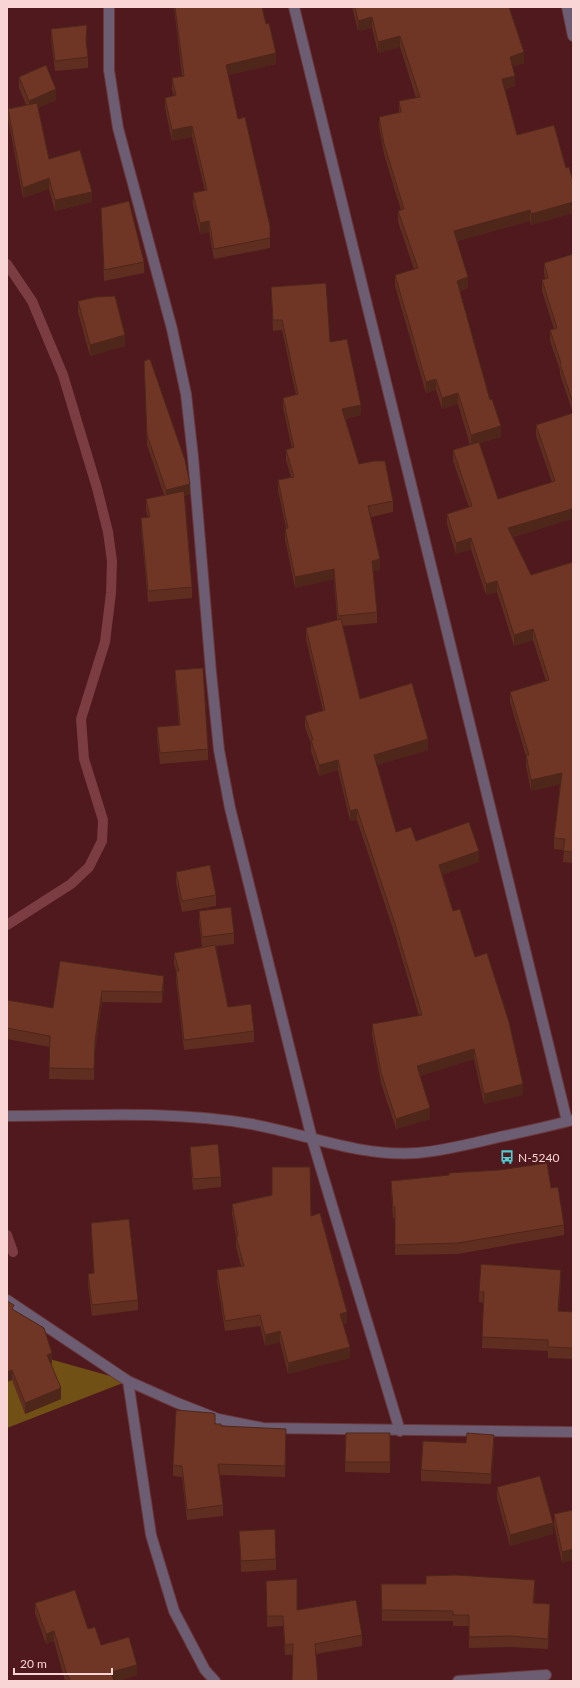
<svg xmlns="http://www.w3.org/2000/svg" width="580" height="1688" viewBox="0 0 580 1688" font-family="Lato,sans-serif">
<rect width="100%" height="100%" fill="#4f191e"/>
<path fill="#705015" d="M7,1347L128,1381L7,1428Z"/>
<g fill="none" stroke-linecap="round" stroke-linejoin="round">
<path stroke="#7b3d41" stroke-width="10" d="M7,264L32,301L63,375L97,488L108,532L112,561L111,593L105,642L81,719L84,759L103,820L102,841L89,867L71,884L7,925
M7,1235L13,1252"/>
<defs>
<path id="service" d="M109,7V70L118,128L172,329L186,394L193,457L211,672L219,750L230,808L312,1139L400,1431
M294,7L567,1121
M567,7L573,36
M7,1300L128,1381L175,1402L218,1419L263,1428L573,1432
M128,1381L151,1535L174,1611L205,1670L215,1681
M458,1681L546,1675"/>
<path id="minor" d="M7,1116C88,1116 171,1110 251,1124C306,1134 359,1157 417,1153C442,1151 466,1145 491,1139C518,1133 546,1127 573,1120"/>
</defs>
<use href="#service" stroke="#6a373b" stroke-width="12"/>
<use href="#minor" stroke="#6a373b" stroke-width="12"/>
<use href="#service" stroke="#6d5d72" stroke-width="10"/>
<use href="#minor" stroke="#6d5d72" stroke-width="10"/>
</g>
<path fill="#5f2e20" d="M174,7H262L276,64L228,75L238,119L270,226V248L214,259L209,232L200,234L193,204V193L205,191L192,137L172,141L165,108V98L174,96L172,89V78L182,76Z
M352,7H509L524,63L512,67L515,86L505,89L517,135L566,168L573,181V213L531,225L530,221L457,241L468,288L460,291L490,400L501,437L479,443L498,499L552,482L536,436V425L573,413L560,374V370L550,341V330L554,329L542,291V280L545,279L544,273V263L573,254V522L572,519L513,537L531,575L573,562V863L563,862L564,850L554,849V838L560,784L531,791L526,766V756L510,702V692L546,681L533,640L514,646L497,592L486,595L471,549L456,554L447,524V514L469,507L453,461V450L470,445L458,404L442,409L436,390L426,393L395,286V275L414,269L398,222V211L401,210L384,154L379,127V117L399,113V101L416,98L400,47L378,53L372,28L358,31Z
M51,29L87,36L86,46L88,57V68L55,71L51,40Z
M19,77L56,100L38,108L49,159L92,202L55,211L49,189L23,198L8,119V109L26,105L19,88Z
M101,208L144,262V273L104,281Z
M271,287L330,342L361,415L345,419L359,464L393,501V512L371,517L380,570L373,571L377,612V623L342,626L360,699L428,750L377,765L396,832L416,841L479,862L442,875L453,911L475,957L523,1095L484,1104L474,1059L420,1076L430,1119L396,1129L381,1083L372,1035V1024L419,1016L395,935L357,820L350,821L338,770L319,776L311,751V744L305,727V716L323,711L306,639V628L337,620L334,579L295,588L285,539V529L286,528L278,490V480L291,477L286,460V450L292,448L283,408V398L296,395L282,330L273,331Z
M78,301L125,346L90,356L78,312Z
M144,361L190,494L185,496L192,587V598L148,602L141,529V518L148,517L146,510V499L164,495L147,445Z
M175,670L208,749V760L160,764L157,738V727L179,725L175,680Z
M176,872L216,895V906L182,912L176,883Z
M199,911L234,933V944L216,946L228,1007L254,1031V1042L184,1050L176,981V971L174,964V953L202,947L199,922Z
M60,961L164,987L162,1003L102,1002L95,1052L94,1080L49,1079L50,1047L7,1039V1000L53,1008Z
M190,1147L221,1177V1187L193,1190L190,1157Z
M391,1181L551,1188L564,1225V1235L458,1254L395,1255V1218H393L391,1191Z
M232,1204L311,1216L347,1323L343,1324L350,1358L288,1374L280,1342L265,1346L260,1326L225,1331L217,1281V1270L241,1266L236,1247V1237L232,1214Z
M91,1223L138,1300V1310L92,1316L88,1285V1274L94,1273L91,1233Z
M561,1281L559,1311L573,1312V1359L548,1358V1351L482,1348L484,1303L479,1302V1292Z
M7,1301L52,1363L51,1364L61,1399L25,1414L12,1380L7,1382Z
M215,1424L221,1426L286,1439L285,1477L220,1475L223,1505V1516L187,1520L182,1477L173,1476V1465Z
M346,1433H390V1473L345,1472Z
M494,1446L491,1484L421,1481V1470Z
M497,1487L553,1534L510,1546L497,1498Z
M573,1510V1560L562,1563L554,1525V1514Z
M239,1531L276,1559V1570L241,1572Z
M266,1581L297,1610L362,1635V1646L316,1654L285,1655L283,1626L267,1627Z
M381,1584L535,1590L534,1603L550,1615L548,1649L510,1647L469,1648V1626H453V1621H382Z
M35,1603L88,1629L101,1645L137,1675L118,1681H65L54,1641L46,1644L35,1613Z"/>
<path fill="#4e261a" d="M372,17V28L358,31V21Z
M87,25V36L86,51V40Z
M400,36V47L378,53V42Z
M524,52V63L510,67V57Z
M276,53V64L226,75V65Z
M515,76V86L502,89V79Z
M56,89V100L29,112V101Z
M192,126V137L172,141V130Z
M49,178V189L23,198V188Z
M92,192V202L55,211V200Z
M573,202V213L531,225V214Z
M530,210V221L454,242V231Z
M209,221V232L200,234V223Z
M468,277V288L457,291V281Z
M125,335V346L90,356V345Z
M436,379V390L426,393V382Z
M458,393V404L442,409V398Z
M361,405V415L342,419V409Z
M501,426V437L471,446V435Z
M190,484V494L166,500V490Z
M572,509V519L508,538V528Z
M471,538V549L456,554V543Z
M380,559V570L372,571V561Z
M334,569V579L295,588V577Z
M497,581V592L486,595V584Z
M533,629V640L514,646V635Z
M428,739V750L374,766V755Z
M338,760V770L319,776V765Z
M562,773V784L531,791V780Z
M357,809V820L350,821V811Z
M479,851V862L439,876V865Z
M164,976V987L162,1003V992Z
M102,991V1002L95,1052L94,1080L95,1041Z
M474,1049V1059L417,1077V1066Z
M523,1084V1095L484,1104V1094Z
M430,1108V1119L396,1129V1119Z
M561,1270V1281L558,1322V1311Z
M347,1312V1323L340,1325V1314Z
M280,1331V1342L265,1346V1335Z
M350,1347V1358L288,1374V1363Z
M52,1353V1363L47,1365V1355Z
M12,1370V1380L7,1382V1372Z
M61,1388V1399L25,1414V1403Z
M494,1435V1446L491,1484V1474Z
M553,1523V1534L510,1546V1535Z
M573,1549V1560L562,1563V1552Z
M550,1604V1615L548,1649V1639Z
M54,1631V1641L46,1644V1634Z
M137,1665V1675L118,1681H111V1672Z"/>
<path fill="#6f3625" stroke="#4e261a" d="M175,7H262L266,24L269,23L276,53L226,65L238,119L245,117L270,226V238L214,249L209,221L200,223L193,193L207,190L192,126L172,130L165,98L176,95L172,78L184,76Z
M355,7H509L524,52L510,57L515,76L502,79L517,135L554,125L566,168L569,167L573,181V202L531,214L530,210L454,231L468,277L457,281L490,400L492,399L501,426L471,435L458,393L442,398L436,379L426,382L395,275L418,268L398,211L404,209L384,144L379,117L401,112L399,101L420,97L400,36L378,42L372,17L358,21Z
M87,25L86,40L88,57L55,61L51,29Z
M46,65L56,89L29,101L19,77Z
M37,103L49,159L80,150L92,192L55,200L49,178L23,188L8,109Z
M129,201L144,262L104,270L101,208Z
M573,254V403L560,364L561,363L550,330L557,328L542,280L548,278L544,263Z
M326,283L330,342L347,339L361,405L342,409L359,464L374,461H385L393,501L368,506L380,559L372,561L377,612L338,616L334,569L295,577L285,529L288,528L278,480L294,477L286,450L294,447L283,398L298,394L282,320H273L271,287Z
M115,296L125,335L90,345L78,301L96,297Z
M150,359L185,460L190,484L166,490L147,435L144,361Z
M573,413V511L572,509L508,528L531,575L573,562V852L563,851L565,839L554,838L562,773L531,780L526,755H529L510,692L549,680L533,629L514,635L497,581L486,584L471,538L456,543L447,514L472,506L453,450L479,442L498,499L555,481L536,425Z
M184,491L192,587L148,591L141,518L150,517L146,499Z
M341,619L360,699L412,683L428,739L374,755L396,832L411,827L416,841L469,822L479,851L439,865L453,911L460,909L475,957L487,953L509,1022L523,1084L484,1094L474,1049L417,1066L430,1108L396,1119L381,1073L372,1024L422,1015L395,924L357,809L350,811L338,760L319,765L311,740H313L305,716L325,710L306,628Z
M203,668L208,749L160,753L157,727L180,725L175,670Z
M210,865L216,895L182,901L176,872Z
M231,907L234,933L202,937L199,911Z
M215,945L228,1007L251,1004L254,1031L184,1040L176,971H179L174,953Z
M60,961L164,976L162,992L102,991L95,1041L94,1069L49,1068L50,1036L7,1028V1000L53,1008Z
M218,1144L221,1177L193,1179L190,1147Z
M547,1163L551,1188L558,1187L564,1225L458,1243L395,1245V1207H393L391,1181L449,1175V1173L499,1170Z
M272,1167H310L311,1216L320,1213L347,1312L340,1314L350,1347L288,1363L280,1331L265,1335L260,1315L225,1321L217,1270L244,1266L236,1236H238L232,1204L272,1195Z
M129,1219L138,1300L92,1305L88,1274L94,1273L91,1223Z
M481,1264L561,1270L558,1311L573,1312V1348L548,1347V1340L482,1337L484,1292H479Z
M7,1301L14,1305L12,1309L44,1328L52,1353L47,1355L61,1388L25,1403L12,1370L7,1372Z
M176,1410L212,1413L215,1414V1424H221V1426L286,1429L285,1466L218,1464L223,1505L187,1510L182,1466L173,1465Z
M346,1433H390V1462H345Z
M467,1433L494,1435L491,1474L421,1470L423,1441L466,1443Z
M540,1476L553,1523L510,1535L497,1487Z
M573,1510V1549L562,1552L554,1514Z
M275,1529L276,1559L241,1561L239,1531Z
M456,1575L535,1580L533,1603L550,1604L548,1639L510,1636L469,1637V1615H453V1611L382,1610L381,1584H426V1576Z
M297,1579V1610L356,1600L362,1635L315,1644L318,1681H292L293,1644L285,1645L283,1616H267L266,1581Z
M75,1590L88,1629L95,1627L101,1645L129,1637L137,1665L111,1672L114,1681H71L67,1675L54,1631L46,1634L35,1603Z"/>
<defs>
<symbol id="bus-bare" viewBox="-9 -9 18 18"><path d="M-5-6H5V4H4V6H2V4H-2V6H-4V4H-5ZM-3.5-4V0h7V-4ZM-3.5 1.2v1.5H-2V1.2ZM2 1.2v1.5H3.5V1.2Z" fill="#52ccd0" stroke="#4f191e" stroke-width="2.5" paint-order="stroke"/></symbol>
</defs>
<g fill-rule="evenodd">
<use href="#bus-bare" x="497" y="1147" width="20" height="20"/>
</g>
<g text-anchor="middle" dominant-baseline="central" stroke-width="3.5" stroke-linejoin="round" paint-order="stroke">
<g font-size="12" fill="#f9d5d5" stroke="#4f191e" text-anchor="start">
<text x="518" y="1157">N-5240</text>
</g>
</g>
<rect width="580" height="1688" fill="none" stroke="#f9d5d5" stroke-width="16"/>
<path d="M14 1668v6h98v-6" fill="none" stroke="#f9d5d5" stroke-width="2"/>
<text x="20" y="1668" font-size="12" fill="#f9d5d5" stroke="#4f191e" stroke-width="3" paint-order="stroke">20 m</text>
</svg>
